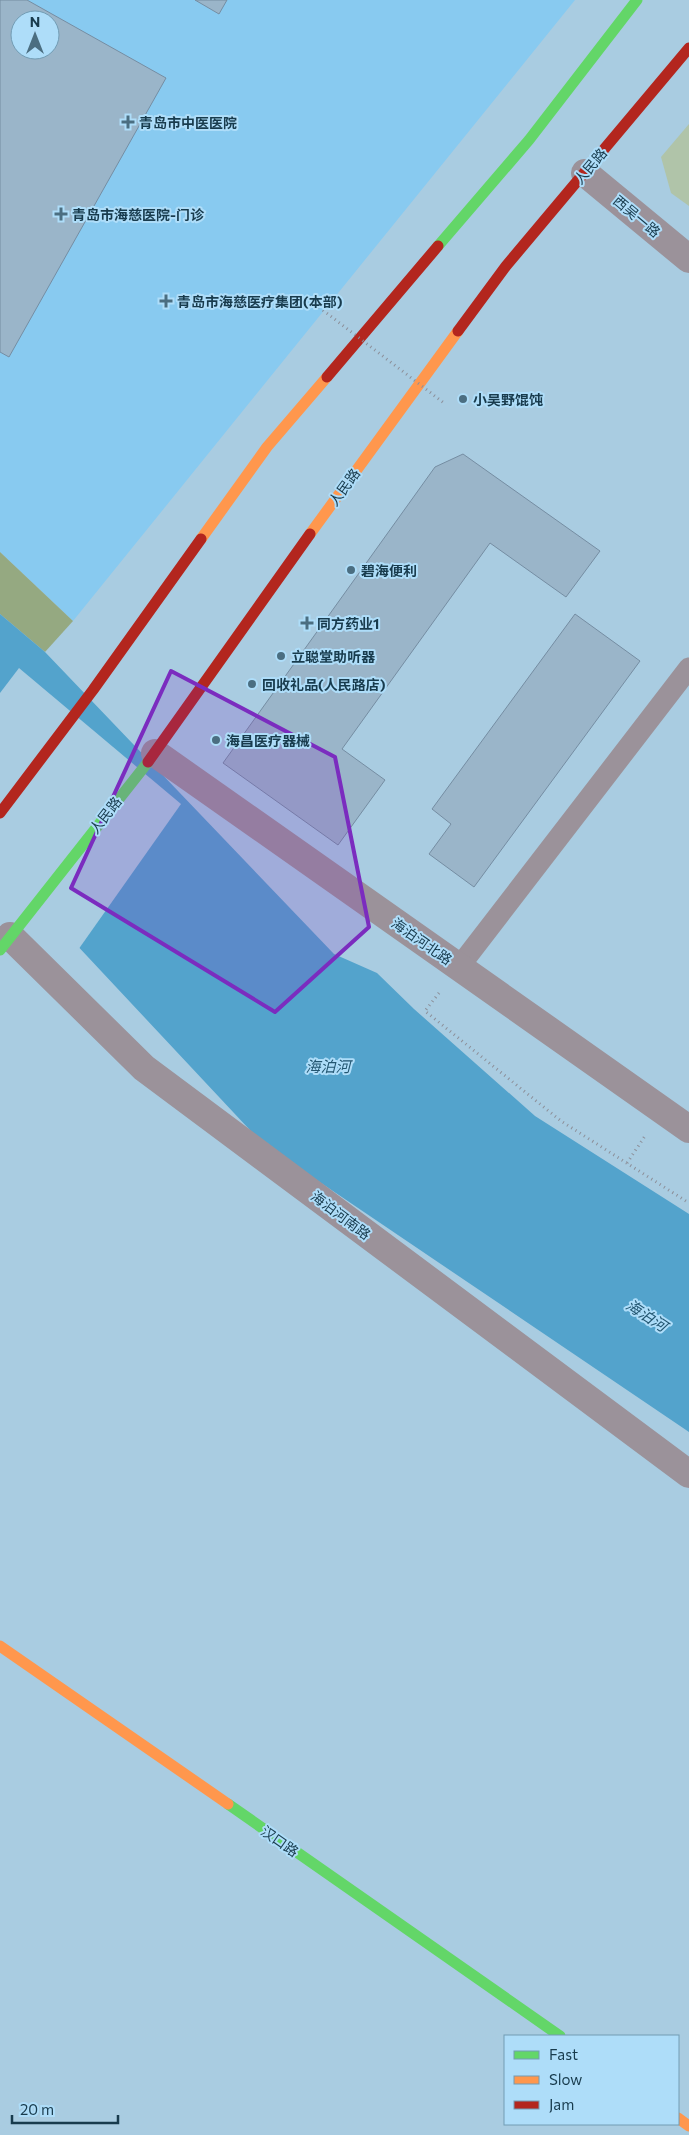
<svg xmlns="http://www.w3.org/2000/svg" width="689" height="2135" viewBox="0 0 689 2135" font-family="Commissioner,'Noto Sans SC',sans-serif">
<rect width="100%" height="100%" fill="#a9cce1"/>
<path fill="#88caf0" fill-rule="evenodd" d="M0,0H575L73,621L0,552ZM20,20H50V50H20Z"/>
<path fill="#b0c4a9" d="M689,124V206L671,193L661,157Z"/>
<path fill="#95a981" d="M0,552L73,621L45,652L0,614Z"/>
<path fill="#53a3cc" d="M0,614L45,652L334,954L377,973L414,1009L535,1116L689,1214V1432L262,1143L0,863Z"/>
<path fill="#a9cce1" d="M19,668L181,804L78,950L0,867V693Z"/>
<path fill="#9ab5c9" stroke="#758da2" fill-rule="evenodd" d="M0,0H27L166,78L9,357L0,352ZM20,20H50V50H20Z
M195,0H227L219,14Z
M463,454L600,551L566,597L490,543L342,749L385,780L338,845L223,763L435,467Z
M575,614L640,661L474,887L429,854L451,824L432,809Z"/>
<g fill="none" stroke-linecap="round" stroke-linejoin="round">
<path stroke="#8c8f99" stroke-width="3" stroke-dasharray="1 4" stroke-linecap="butt" d="M439,993L425,1011L561,1121L689,1203
M627,1163L645,1136"/>
<path stroke="#9b929a" stroke-width="21" d="M459,967L689,668"/>
<path stroke="#9b929a" stroke-width="28" d="M585,173L689,259
M155,753L689,1129
M10,936L144,1068L689,1474"/>
<path stroke="#63d668" stroke-width="11" d="M438,246L529,140L637,0
M0,950L148,762
M228,1804L560,2036"/>
<path stroke="#ff974d" stroke-width="11" d="M310,534L458,331
M201,539L267,447L327,377
M0,1646L228,1804
M678,2118L689,2126"/>
<path stroke="#b3261e" stroke-width="11" d="M458,331L506,266L689,48
M327,377L438,246
M148,762L310,534
M0,813L93,690L201,539"/>
<path stroke="#8c8f99" stroke-width="3" stroke-dasharray="1 4" stroke-linecap="butt" d="M307,298L444,403"/>
</g>
<path fill="#7b2cbf" fill-opacity="0.2" stroke="#7b2cbf" stroke-width="4" stroke-linejoin="round" d="M171,671L335,757L369,927L275,1012L71,888Z"/>
<g fill="#4b6e81" stroke="#aeddf9" stroke-width="2">
<path d="M125.5 114.5h5v5h5v5h-5v5h-5v-5h-5v-5h5z"/>
<path d="M58.5 206.5h5v5h5v5h-5v5h-5v-5h-5v-5h5z"/>
<path d="M163.5 293.5h5v5h5v5h-5v5h-5v-5h-5v-5h5z"/>
<circle cx="463" cy="399" r="5"/>
<circle cx="351" cy="570" r="5"/>
<path d="M304.5 615.5h5v5h5v5h-5v5h-5v-5h-5v-5h5z"/>
<circle cx="281" cy="656" r="5"/>
<circle cx="252" cy="684" r="5"/>
<circle cx="216" cy="740" r="5"/>
</g>
<g text-anchor="middle" dominant-baseline="central" stroke-width="4" stroke-linejoin="round" paint-order="stroke">
<g font-size="14" font-weight="bold" fill="#183b4d" stroke="#aeddf9" text-anchor="start">
<text x="139" y="122">青岛市中医医院</text>
<text x="72" y="214">青岛市海慈医院-门诊</text>
<text x="177" y="301">青岛市海慈医疗集团(本部)</text>
<text x="473" y="399">小吴野馄饨</text>
<text x="361" y="570">碧海便利</text>
<text x="317" y="623">同方药业1</text>
<text x="291" y="656">立聪堂助听器</text>
<text x="262" y="684">回收礼品(人民路店)</text>
<text x="226" y="740">海昌医疗器械</text>
</g>
<g font-size="14" fill="#183b4d" stroke="#aeddf9">
<text transform="translate(590 166) rotate(-50)">人民路</text>
<text transform="translate(637 216) rotate(40)">西吴一路</text>
<text transform="translate(344 487) rotate(-54)">人民路</text>
<text transform="translate(105 815) rotate(-52)">人民路</text>
<text transform="translate(422 941) rotate(35)">海泊河北路</text>
<text transform="translate(341 1215) rotate(37)">海泊河南路</text>
<text transform="translate(280 1841) rotate(35)">汉口路</text>
</g>
<g font-size="15" font-style="italic" fill="#225570" stroke="#aeddf9">
<text x="328" y="1066">海泊河</text>
<text transform="translate(647 1315) rotate(33)">海泊河</text>
</g>
</g>
<rect x="504" y="2035" width="175" height="90" fill="#aeddf9" stroke="#729cb4"/>
<rect x="514" y="2051" width="25" height="8" fill="#63d668" stroke="#729cb4"/>
<text x="549" y="2060" font-size="15" fill="#183b4d">Fast</text>
<rect x="514" y="2076" width="25" height="8" fill="#ff974d" stroke="#729cb4"/>
<text x="549" y="2085" font-size="15" fill="#183b4d">Slow</text>
<rect x="514" y="2101" width="25" height="8" fill="#b3261e" stroke="#729cb4"/>
<text x="549" y="2110" font-size="15" fill="#183b4d">Jam</text>
<g transform="translate(35 35)"><circle r="24" fill="#aeddf9" stroke="#729cb4"/>
<path d="M0-4L9 19L0 12L-9 19Z" fill="#4b6e81"/>
<text y="-8" font-size="14" font-weight="bold" text-anchor="middle" fill="#183b4d">N</text>
</g>
<path d="M12 2115v8h106v-8" fill="none" stroke="#183b4d" stroke-width="2.5"/>
<text x="20" y="2115" font-size="15" fill="#183b4d" stroke="#aeddf9" stroke-width="4" paint-order="stroke">20 m</text>
</svg>
